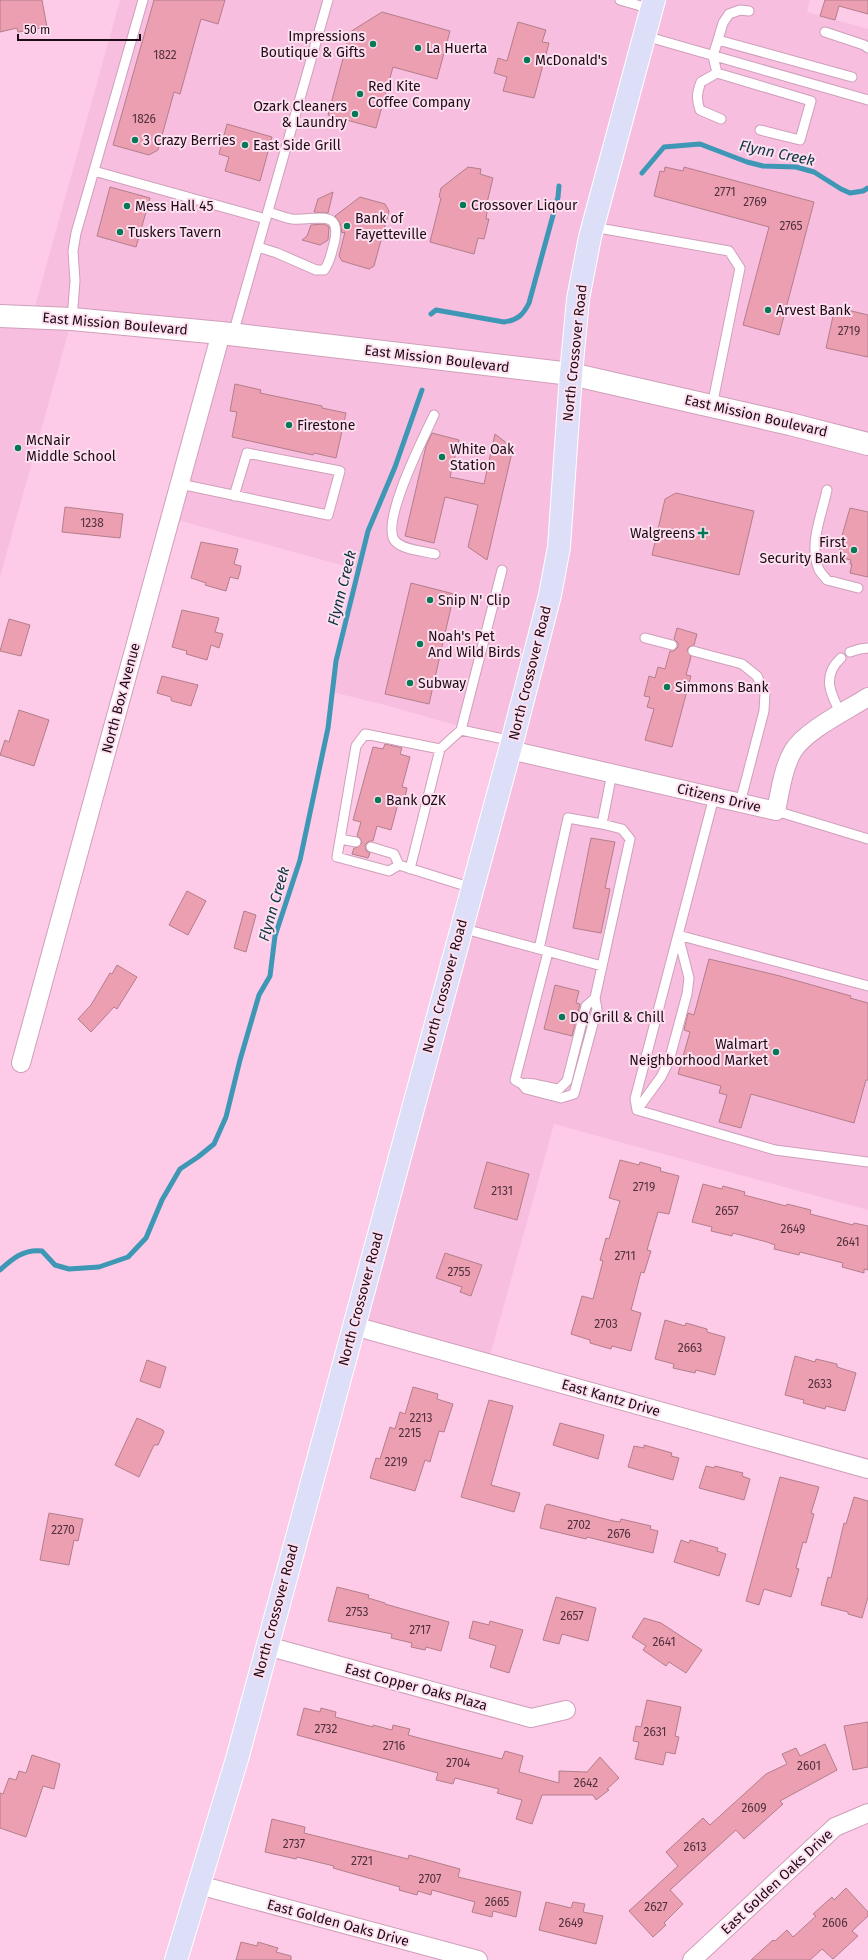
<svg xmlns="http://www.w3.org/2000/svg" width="868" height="1960" viewBox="0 0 868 1960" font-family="'Fira Sans',sans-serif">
<rect width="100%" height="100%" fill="#fdcbe7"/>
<path fill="#f7bedf" d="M120,0H810L807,12L868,29V1210L554,1124L488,1363L354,1326L513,741L381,704L332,692L336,661L359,570L170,518L221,333L72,319L0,577V316L32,317Z"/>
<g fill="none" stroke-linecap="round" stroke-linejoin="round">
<path stroke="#3d97b5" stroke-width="5" d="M642,173L664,147L700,144L747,162L763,166L796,167L814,172L841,189L850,193L863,191L868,188
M431,314L436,310L504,322C518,320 523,315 529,303L558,197L559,186
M0,1270C13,1258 24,1249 42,1251L55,1265L69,1269L99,1267L128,1257L146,1238L162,1200L180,1169L198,1157L214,1144L226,1117L240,1060L259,995L270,976L275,936L300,860L328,728L336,661L368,531L395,467L422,390"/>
</g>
<path fill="#ed9fb2" stroke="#b27e8a" d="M0,0H42L47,27L18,32L17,28L0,32Z
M154,0H225L218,24L201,19L180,94L174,92L158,150L149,155L113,145Z
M825,0H868V14L839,6L835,20L820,16Z
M382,12L450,31L437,79L393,67L376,128L328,115L350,32Z
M518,22L546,30L542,42L549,43L534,98L503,91L507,77L494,73L498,58L507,61Z
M227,124L272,137L260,181L225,171L229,157L219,154Z
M468,167L481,169L480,174L493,178L485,211L487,212L486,219H489L484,239L478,238L474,254L430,242L441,198L439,197L441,188Z
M665,167L683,171L684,167L814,202L779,335L743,325L769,227L654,196L660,171L664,172Z
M110,187L150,198L136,247L97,236Z
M333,192L328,213L314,212L318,199Z
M360,197L385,204L389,211L374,266L369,269L342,261L339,256L345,232L342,233L340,223L335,216Z
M324,224L329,227L328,240L320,245L302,240L307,236L311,225Z
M835,307L868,315V357L826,348Z
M235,384L261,390L260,393L322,406V408L346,413L336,458L314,453L313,455L232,437L237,412L230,411Z
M432,433L459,440L450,477L484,484L495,434L513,448L487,560L468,547L478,505L445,497L434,543L405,536L426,446Z
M676,493L754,511L739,575L652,555L665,499Z
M65,507L123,514L120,538L62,532Z
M850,508L868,512V577L850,573L852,564H850L851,560L838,557L841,543H840Z
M201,542L238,549L234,564L241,566L240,572L238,579L230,577L226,591L205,585L206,583L191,578Z
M411,583L454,594L429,704L385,694Z
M182,610L219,618L215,632L223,634L219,648L211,645L207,660L186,654L187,651L172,647Z
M9,619L30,625L21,656L0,651Z
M677,628L697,634L694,645L689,647L687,650L691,657L686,675L691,676L672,747L645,740L654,709L647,707L650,697L644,696L649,676L655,678L658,667L665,669L670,651H674L678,647V643L674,639Z
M162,676L198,685L191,706L172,701L171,700V697L157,693Z
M19,710L49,720L34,766L0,755L5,740L9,742Z
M385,744L402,748L400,754L410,757L402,787L407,788L404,801L399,800L391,830L377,826L373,841H369L365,845L366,851L370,853L368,858L352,854L354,848L358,847L362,843L360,838L357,836L361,822L353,820L373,747L383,749Z
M591,838L615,842L605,888L610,889L601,933L573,928Z
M187,891L206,901L188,935L169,925Z
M244,911L256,915L246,952L234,948Z
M709,959L780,976L851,996L850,998L868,1003V1080H866L854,1123L751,1094L741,1128L719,1122L727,1095L719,1093L721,1086L678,1074L690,1032L684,1030L688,1013L694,1015Z
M117,965L137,977L117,1009L114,1007L91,1032L78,1019L91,1005L110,973L112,974Z
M555,985L579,991L576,1003L580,1004L572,1036L544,1029Z
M620,1160L639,1165L640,1162L661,1168L660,1171L679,1176L669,1214L658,1212L647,1250L651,1251L644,1273L641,1272L631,1310L641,1313L631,1351L612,1346L611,1349L590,1343V1340L571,1334L582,1296L593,1299L603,1261L600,1260L606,1238L609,1239L620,1201L609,1198Z
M487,1162L529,1174L517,1220L474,1208Z
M703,1184L722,1189L723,1186L745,1192L744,1195L786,1206L787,1204L811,1210L810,1214L822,1217L853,1225L854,1223L868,1226V1270L864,1269V1273L842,1267L843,1263L800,1252L799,1255L774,1249L775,1245L767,1242L733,1233L732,1236L711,1231L712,1227L692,1222Z
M445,1253L482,1265L471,1296L460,1292L462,1287L436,1278Z
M665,1320L685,1326L686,1323L707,1329V1332L725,1337L715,1375L696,1370L695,1373L673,1368L674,1364L655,1359Z
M795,1356L815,1362L816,1359L837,1364V1367L856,1373L845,1411L826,1406L825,1409L803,1403L804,1400L785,1395Z
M147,1360L166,1367L160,1388L140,1381Z
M413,1387L438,1394L437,1399L453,1404L444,1432L439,1431L430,1462L425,1460L415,1491L370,1478L376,1458L380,1459L390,1427L395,1429L400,1412L405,1414Z
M489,1400L513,1406L491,1485L520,1493L514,1512L461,1497Z
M137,1418L163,1430L164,1432L158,1445H154L139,1477L115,1465Z
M560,1423L604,1435L598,1459L553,1445Z
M644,1445L672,1453L671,1456L679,1458L673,1480L628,1467L634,1446L644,1448Z
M706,1466L714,1468L715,1466L743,1473L742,1476L750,1479L744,1500L699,1488Z
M780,1477L819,1487L811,1513L814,1514L806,1543L803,1542L796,1568L799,1569L791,1597L764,1589L759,1605L746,1601Z
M854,1497L868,1501V1597L862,1618L848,1614V1612L821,1605L828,1577L831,1578L844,1523L846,1524Z
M547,1504L613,1521L620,1522L621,1519L651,1526L650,1529L658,1531L653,1553L587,1537L586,1539L540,1528L545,1506Z
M49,1513L83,1519L78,1541L74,1540L69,1565L40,1560Z
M681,1540L689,1543L690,1540L718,1548L717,1551L726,1554L719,1576L674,1562Z
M337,1587L369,1595L368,1598L385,1603V1604L449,1622L441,1651L426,1647L425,1650L411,1647L412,1643L391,1638L392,1634L328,1621Z
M556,1597L596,1608L588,1641L562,1634L559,1644L543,1640Z
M644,1618L661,1623L702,1650L686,1673L669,1662L666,1666L643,1650L646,1646L632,1637Z
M473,1621L489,1625L490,1621L523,1630L509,1673L490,1667L496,1646L469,1638Z
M647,1700L681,1707L675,1736L679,1737L675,1754L666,1752L663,1765L635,1759L639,1742L633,1741L636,1726L641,1727Z
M304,1708L320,1712L321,1708L336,1712L335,1717L373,1727V1725L392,1730L393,1725L410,1729L408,1735L423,1739L502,1759L505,1751L523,1756L519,1772L559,1783V1771L587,1772L600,1757L619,1778L607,1789L609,1790L596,1800L593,1795H542L532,1824L516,1819L522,1800L497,1793L499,1789L455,1778L453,1784L436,1780L438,1773L297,1735Z
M868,1722V1767L853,1770L844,1726Z
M825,1744L837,1770L780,1801L783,1804L744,1839L736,1830L670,1890L683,1904L664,1923L666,1925L653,1937L629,1911L678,1866L666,1852L703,1818L710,1825L766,1774L787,1764L782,1754L796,1748L800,1756Z
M32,1755L60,1764L54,1789L43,1786L26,1837L0,1828V1793L3,1794L9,1778L16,1780L19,1771L26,1773Z
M272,1819L305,1827L304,1833L408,1859L409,1855L460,1869L458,1877L521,1892L516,1917L493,1911L492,1917L472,1912L475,1902L432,1890L431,1895L418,1891L417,1895L399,1890L400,1887L333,1868L334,1866L297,1857L296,1859L265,1852Z
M846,1888L868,1912V1916L852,1931L858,1936L833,1959L822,1949L810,1960H751L773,1940L775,1941L787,1930L793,1937L816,1916L813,1914L832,1897L834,1900Z
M546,1902L571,1908L573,1902L585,1904L583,1912L603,1916L596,1944L539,1930Z
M241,1942L257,1946L258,1942L278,1948L276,1952L291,1956V1960H236Z"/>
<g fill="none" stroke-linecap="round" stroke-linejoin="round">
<defs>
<path id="lane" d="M620,0L651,9
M825,32L864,45L868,48
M645,36L868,100
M718,40L852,77
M717,73L713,56L723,23L729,14L740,10L749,11
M721,119L700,110C696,99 697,92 701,82L717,73L811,101L800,140L760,130
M94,171L266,219
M593,227L729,251L740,268L712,406
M258,247L277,253L316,270H324C330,263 331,253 334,244C343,207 316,221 292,219C284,218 276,214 268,212
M72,319L75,281L73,251L76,233L143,0
M233,334L328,0
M434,415C424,437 380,522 395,541C403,550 423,551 435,554
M180,484L328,515L340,471L247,453L234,496
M827,490C822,514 809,543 818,567C819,572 824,576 827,580L858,588
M502,570L461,730L513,741
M645,638L672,645
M693,651L742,664L757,676L765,693L764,711L740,803
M850,652L860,649L868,648
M841,714C831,695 821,676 841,658
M714,797L635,1099L637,1110L775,1150L868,1162
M776,811L868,839
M602,824L612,773
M340,839L356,842
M371,847L394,854L399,865L472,888
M399,865L389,871L337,857L356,746L365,734L440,749L461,730
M410,869L440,749
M461,928L602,966
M539,949L568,818L602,824L622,829L630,839L595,998L597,1009L574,1094L561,1098L526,1089L522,1084L515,1080L548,952
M522,1084C531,1081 547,1088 559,1089L567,1081L586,1006L595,998
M637,1110L661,1077L669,1061L687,994L689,978L678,935L868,986"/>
<path id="street" d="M510,750L776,811C780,792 783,768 793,751C806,730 846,711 868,697
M21,1063L221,333
M354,1326L868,1469
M267,1646L531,1718L566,1710
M199,1885L478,1960
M692,1960L835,1827L868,1813"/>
<path id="secondary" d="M0,316L72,319L221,333L571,374L790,424L868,444"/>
<path id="primary" d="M176,1960L237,1759L510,750L550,595L559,547L571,374L578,299L590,237L654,0"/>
</defs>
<use href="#lane" stroke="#cf9fba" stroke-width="11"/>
<use href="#street" stroke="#cf9fba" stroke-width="20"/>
<use href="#secondary" stroke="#cf9fba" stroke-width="24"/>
<use href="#primary" stroke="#fff" stroke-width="24"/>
<use href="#lane" stroke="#fff" stroke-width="9"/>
<use href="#street" stroke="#fff" stroke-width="18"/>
<use href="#secondary" stroke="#fff" stroke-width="22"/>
<use href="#primary" stroke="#dddef8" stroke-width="22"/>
</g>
<g fill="#057955" stroke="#fedff0" stroke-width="1.5">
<circle cx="373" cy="44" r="4"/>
<circle cx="418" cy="48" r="4"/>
<circle cx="527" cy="60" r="4"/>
<circle cx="360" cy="94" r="4"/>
<circle cx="355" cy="114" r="4"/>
<circle cx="135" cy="140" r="4"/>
<circle cx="245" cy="145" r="4"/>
<circle cx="463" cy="205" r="4"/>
<circle cx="127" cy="206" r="4"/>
<circle cx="347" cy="226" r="4"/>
<circle cx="120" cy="232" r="4"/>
<circle cx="768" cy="310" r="4"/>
<circle cx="289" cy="425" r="4"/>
<circle cx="18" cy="448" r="4"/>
<circle cx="442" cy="457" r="4"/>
<path d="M701 527h4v4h4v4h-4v4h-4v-4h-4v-4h4z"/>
<circle cx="854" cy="550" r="4"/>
<circle cx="430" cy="600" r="4"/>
<circle cx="420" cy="644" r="4"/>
<circle cx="410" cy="683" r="4"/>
<circle cx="667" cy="687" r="4"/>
<circle cx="378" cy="800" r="4"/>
<circle cx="562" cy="1017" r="4"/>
<circle cx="776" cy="1052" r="4"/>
</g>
<g text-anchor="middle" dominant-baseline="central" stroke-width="4" stroke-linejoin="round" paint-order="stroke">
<g font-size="12" fill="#51313d">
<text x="165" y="55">1822</text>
<text x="144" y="119">1826</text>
<text x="725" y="192">2771</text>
<text x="755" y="202">2769</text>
<text x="791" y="226">2765</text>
<text x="849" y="331">2719</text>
<text x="92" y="523">1238</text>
<text x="644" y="1187">2719</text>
<text x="502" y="1191">2131</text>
<text x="727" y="1211">2657</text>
<text x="793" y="1229">2649</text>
<text x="848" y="1242">2641</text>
<text x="625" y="1256">2711</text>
<text x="459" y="1272">2755</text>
<text x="606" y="1324">2703</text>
<text x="690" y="1348">2663</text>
<text x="820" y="1384">2633</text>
<text x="421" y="1418">2213</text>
<text x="410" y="1433">2215</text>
<text x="396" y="1462">2219</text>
<text x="579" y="1525">2702</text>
<text x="63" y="1530">2270</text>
<text x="619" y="1534">2676</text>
<text x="357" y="1612">2753</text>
<text x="572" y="1616">2657</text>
<text x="420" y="1630">2717</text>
<text x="664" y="1642">2641</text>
<text x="326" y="1729">2732</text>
<text x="655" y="1732">2631</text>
<text x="394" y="1746">2716</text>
<text x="458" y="1763">2704</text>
<text x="809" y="1766">2601</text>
<text x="586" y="1783">2642</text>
<text x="754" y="1808">2609</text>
<text x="294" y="1844">2737</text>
<text x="695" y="1847">2613</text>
<text x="362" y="1861">2721</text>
<text x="430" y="1879">2707</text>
<text x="497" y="1902">2665</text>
<text x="656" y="1907">2627</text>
<text x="571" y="1923">2649</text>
<text x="835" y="1923">2606</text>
</g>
<g font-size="14" fill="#1d0c16" stroke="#fedff0" text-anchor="start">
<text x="365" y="36" text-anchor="end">Impressions<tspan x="365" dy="16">Boutique &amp; Gifts</tspan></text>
<text x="426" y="48">La Huerta</text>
<text x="535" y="60">McDonald's</text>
<text x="368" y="86">Red Kite<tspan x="368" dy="16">Coffee Company</tspan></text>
<text x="347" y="106" text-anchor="end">Ozark Cleaners<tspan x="347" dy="16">&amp; Laundry</tspan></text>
<text x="143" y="140">3 Crazy Berries</text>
<text x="253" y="145">East Side Grill</text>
<text x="471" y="205">Crossover Liqour</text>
<text x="135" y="206">Mess Hall 45</text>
<text x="355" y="218">Bank of<tspan x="355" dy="16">Fayetteville</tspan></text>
<text x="128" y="232">Tuskers Tavern</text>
<text x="776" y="310">Arvest Bank</text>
<text x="297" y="425">Firestone</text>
<text x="26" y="440">McNair<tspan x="26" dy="16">Middle School</tspan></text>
<text x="450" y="449">White Oak<tspan x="450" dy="16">Station</tspan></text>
<text x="695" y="533" text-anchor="end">Walgreens</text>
<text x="846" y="542" text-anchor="end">First<tspan x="846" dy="16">Security Bank</tspan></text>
<text x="438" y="600">Snip N' Clip</text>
<text x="428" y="636">Noah's Pet<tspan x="428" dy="16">And Wild Birds</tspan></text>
<text x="418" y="683">Subway</text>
<text x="675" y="687">Simmons Bank</text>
<text x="386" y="800">Bank OZK</text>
<text x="570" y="1017">DQ Grill &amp; Chill</text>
<text x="768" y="1044" text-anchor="end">Walmart<tspan x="768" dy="16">Neighborhood Market</tspan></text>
</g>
<g font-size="14" fill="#1d0c16" stroke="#fedff0">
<text transform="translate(115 324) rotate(5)">East Mission Boulevard</text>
<text transform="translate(575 353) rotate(-84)">North Crossover Road</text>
<text transform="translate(437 359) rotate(7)">East Mission Boulevard</text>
<text transform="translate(756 416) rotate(13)">East Mission Boulevard</text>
<text transform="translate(530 673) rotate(-76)">North Crossover Road</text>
<text transform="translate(121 698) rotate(-75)">North Box Avenue</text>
<text transform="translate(719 798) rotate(13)">Citizens Drive</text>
<text transform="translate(445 986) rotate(-75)">North Crossover Road</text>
<text transform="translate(361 1299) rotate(-75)">North Crossover Road</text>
<text transform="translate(611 1398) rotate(16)">East Kantz Drive</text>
<text transform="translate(276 1611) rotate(-75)">North Crossover Road</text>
<text transform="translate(416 1687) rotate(15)">East Copper Oaks Plaza</text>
<text transform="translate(777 1882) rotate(-43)">East Golden Oaks Drive</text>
<text transform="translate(338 1923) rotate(15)">East Golden Oaks Drive</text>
</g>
<g font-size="15" font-style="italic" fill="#0d3643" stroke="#fedff0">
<text transform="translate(777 153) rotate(12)">Flynn Creek</text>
<text transform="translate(342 588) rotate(-76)">Flynn Creek</text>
<text transform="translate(274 904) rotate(-74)">Flynn Creek</text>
</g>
</g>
<path d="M18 34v6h122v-6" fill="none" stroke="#1d0c16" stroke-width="2"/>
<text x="24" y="34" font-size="12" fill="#1d0c16" stroke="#fedff0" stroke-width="3" paint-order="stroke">50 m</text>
</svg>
